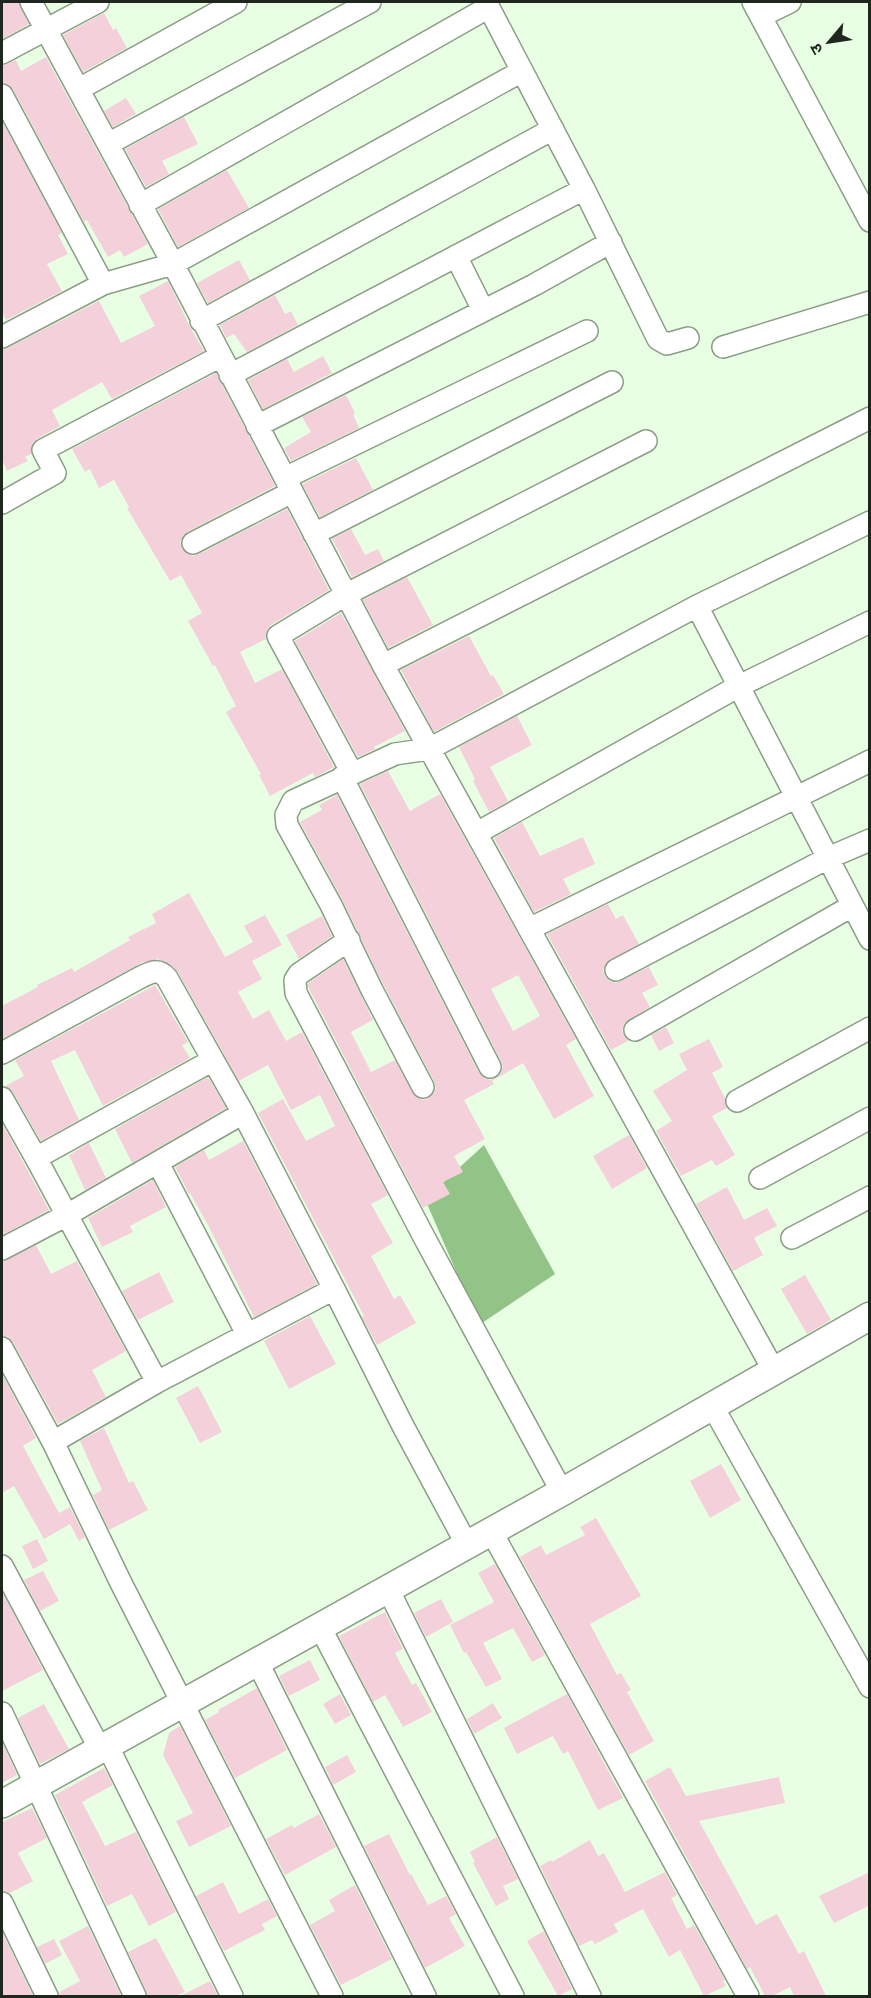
<svg xmlns="http://www.w3.org/2000/svg" width="871" height="1998" viewBox="0 0 871 1998" font-family="Cabin,'Noto Sans Devanagari',sans-serif">
<rect width="100%" height="100%" fill="#e9ffe4"/>
<path fill="#93c487" d="M484,1145L555,1274L479,1325L425,1199Z"/>
<path fill="#f4d0da" fill-rule="evenodd" d="M2,2H18L29,24L2,39Z
M104,13L113,30L116,28L127,48L83,72L63,35Z
M46,57L148,244L124,257L120,250L108,257L87,220L84,222L13,89L8,84L2,82V66L16,60L21,71Z
M126,98L136,114L113,127L104,111Z
M184,117L198,144L162,161L169,174L146,187L125,149Z
M2,121L62,233L58,235L68,254L47,264L62,291L6,320L2,311Z
M227,170L249,208L178,247L158,209Z
M239,260L250,280L208,303L197,283Z
M168,281L190,327L204,351L112,399L102,382L52,410L60,426L37,439L32,444L31,454L25,457L28,461L7,471L2,459V350L8,348L99,301L121,343L155,326L139,296Z
M275,295L285,314L291,311L298,325L247,352L234,334L226,338L220,325Z
M323,356L332,373L263,409L248,380L287,359L294,372Z
M216,373L275,486L187,532L183,536L180,542L182,549L192,556L199,554L287,509L329,590L271,625L267,630L266,639L240,652L255,683L282,669L334,767L315,777L313,773L270,796L259,775L261,774L226,712L236,706L215,665L213,666L188,621L202,613L181,575L170,581L127,508L129,507L114,480L99,488L90,469L85,472L72,449Z
M346,395L355,413L353,414L359,428L291,461L284,448L311,432L302,417Z
M356,458L373,490L320,517L302,484Z
M351,529L365,555L378,549L384,561L352,577L332,539Z
M407,577L433,625L388,648L363,600Z
M341,613L405,731L374,747L375,749L358,757L295,641Z
M469,636L491,676L493,675L504,694L434,732L401,670Z
M517,716L532,745L490,767L508,801L489,812L473,781L475,779L459,747Z
M388,771L410,811L440,794L576,1039L566,1045L594,1096L554,1119L523,1063L492,1081L494,1084L464,1100L485,1139L454,1156L463,1172L443,1182L450,1194L423,1208L309,989L308,984L310,982L343,959L373,1020L351,1032L371,1072L395,1060L416,1097L423,1100L433,1094L436,1088L434,1081L383,984L342,899L300,822L322,810L319,805L337,795L479,1073L484,1078L490,1080L496,1078L501,1073L503,1067L501,1061L360,784ZM518,975L540,1016L513,1031L491,989Z
M522,822L540,856L583,837L595,864L563,879L571,894L534,912L494,838Z
M189,893L225,957L253,942L244,926L265,915L282,945L252,961L262,979L238,992L253,1019L269,1010L286,1041L302,1032L388,1195L371,1204L393,1243L371,1256L394,1299L400,1295L416,1323L377,1345L362,1317L364,1316L258,1113L283,1099L306,1141L335,1126L320,1095L291,1110L268,1065L239,1081L178,972L172,966L158,959L143,962L2,1039V1006L38,987L37,985L72,968L74,972L130,940L128,937L156,923L152,914Z
M608,904L616,919L623,915L639,944L606,963L603,970L605,976L610,981L616,983L649,967L658,985L642,993L650,1007L624,1023L622,1031L628,1041L611,1050L547,934Z
M322,916L332,936L299,959L286,935Z
M155,985L188,1042L182,1045L190,1058L103,1106L75,1050L51,1061L79,1120L41,1141L13,1092L5,1086L24,1076L15,1060Z
M666,1027L674,1043L659,1051L651,1035Z
M709,1039L723,1067L712,1073L725,1098L727,1108L712,1116L735,1155L716,1166L712,1160L681,1176L656,1131L672,1121L653,1091L687,1070L679,1054Z
M208,1077L226,1108L132,1163L115,1129Z
M2,1123L49,1210L2,1235Z
M629,1135L647,1168L612,1189L593,1156Z
M243,1141L317,1284L254,1317L209,1227L190,1193L189,1194L175,1167L204,1150L209,1160Z
M89,1143L106,1178L85,1190L69,1155Z
M153,1180L166,1207L130,1226L133,1232L102,1247L88,1218Z
M727,1187L744,1220L767,1208L777,1226L754,1238L763,1255L733,1271L696,1204Z
M36,1245L51,1274L77,1261L126,1351L92,1370L106,1397L58,1424L13,1342L8,1337L2,1335V1262Z
M159,1272L174,1302L138,1320L122,1291Z
M805,1275L831,1320L807,1334L781,1289Z
M310,1316L336,1364L289,1389L264,1341Z
M2,1374L36,1438L23,1446L59,1513L70,1507L85,1537L79,1541L70,1524L44,1539L14,1486L2,1493Z
M198,1386L222,1432L200,1443L176,1398Z
M104,1428L129,1483L133,1481L148,1510L109,1530L93,1495L102,1490L80,1441Z
M721,1464L741,1500L710,1518L690,1481Z
M596,1518L641,1596L590,1624L617,1675L621,1673L631,1690L627,1692L654,1741L629,1755L520,1557L541,1545L546,1555L585,1535L580,1527Z
M37,1539L48,1561L33,1569L22,1546Z
M495,1564L545,1655L532,1662L513,1628L483,1643L502,1679L486,1687L466,1652L464,1653L450,1625L494,1602L478,1573Z
M43,1571L59,1601L40,1611L24,1580Z
M2,1592L43,1670L2,1691Z
M441,1599L453,1622L426,1637L414,1613Z
M385,1612L403,1649L395,1653L412,1685L416,1683L432,1712L403,1727L385,1695L373,1702L339,1636Z
M310,1660L320,1680L289,1696L279,1676Z
M257,1688L287,1750L235,1778L205,1720L219,1712L218,1710Z
M340,1694L351,1715L335,1724L323,1704Z
M567,1694L623,1798L598,1810L568,1751L563,1754L553,1736L517,1754L504,1728Z
M493,1703L502,1718L474,1734L467,1719Z
M44,1704L69,1749L40,1764L18,1718Z
M180,1726L231,1826L189,1847L176,1821L193,1813L163,1755L169,1733Z
M2,1742L17,1775L2,1783Z
M347,1755L356,1772L333,1785L325,1767Z
M670,1767L686,1796L779,1777L785,1803L699,1821L756,1925L777,1914L799,1954L804,1951L826,1996H794L790,1987L772,1996H765L750,1967L747,1969L645,1781Z
M104,1768L113,1785L82,1802L105,1846L136,1832L176,1912L149,1926L132,1894L107,1906L55,1795Z
M32,1808L47,1838L18,1853L33,1881L10,1893L2,1890V1822Z
M319,1814L336,1847L285,1875L266,1839L292,1825L294,1828Z
M389,1834L410,1875L411,1874L428,1905L446,1896L456,1914L449,1918L465,1946L425,1968L364,1846Z
M497,1837L518,1879L503,1886L509,1899L496,1906L473,1863L475,1862L470,1852Z
M590,1840L598,1856L604,1853L625,1892L665,1872L677,1895L671,1898L687,1929L694,1925L725,1980L723,1981L726,1986L704,1996L680,1950L669,1957L643,1909L614,1924L618,1932L595,1944L592,1940L579,1946L540,1866L551,1860L552,1862Z
M870,1872V1905L834,1923L819,1896Z
M223,1882L239,1914L268,1899L277,1916L262,1924L265,1930L224,1951L196,1896Z
M355,1885L392,1959L341,1985L310,1925L335,1911L329,1900Z
M88,1926L121,1996H60L59,1992L80,1981L59,1941Z
M2,1931L7,1942L33,1996H2Z
M544,1931L572,1989L558,1996L527,1941Z
M156,1938L185,1992L175,1996H148L128,1952Z
M54,1939L62,1955L45,1964L37,1947Z
M210,1981L218,1996H180Z"/>
<g fill="none" stroke-linecap="round" stroke-linejoin="round">
<defs>
<path id="minor" d="M31,2L173,264L383,665L870,418
M486,2L584,189L658,339L667,344L688,338
M753,2L870,221
M761,16L790,2
M2,53L98,2
M79,89L236,2
M2,95L103,284
M108,144L370,2
M140,205L489,7
M456,256L483,310
M201,321L553,129
M2,337L103,284L173,264L522,71
M723,347L870,302
M230,375L584,189
M257,426L534,285L611,242
M285,478L587,331
M2,503L55,473L43,450L221,356
M314,534L612,382
M193,543L292,492
M697,606L870,939
M383,665L774,1371
M352,773L278,636L347,594L646,441
M342,777L490,1067
M477,833L739,686L870,622
M529,929L870,761
M349,940L299,974L295,980L296,993L424,1237L562,1492
M616,970L828,858L870,840
M635,1030L852,906
M2,1053L141,977C152,972 158,968 167,978L213,1060
M423,1087L372,990L331,905L287,825L286,815L293,801L395,754L429,749L697,606L870,522
M2,1098L36,1158L157,1382
M737,1101L870,1028
M36,1158L213,1060L243,1113L334,1289
M158,1163L247,1334
M760,1178L870,1118
M792,1238L870,1197
M2,1249L67,1215L243,1113
M2,1348L53,1442L121,1583L332,1996
M713,1407L870,1687
M53,1442L157,1382L334,1289L403,1426L467,1545
M491,1531L748,1996
M2,1566L100,1749
M388,1589L590,1996
M320,1627L513,1996
M257,1661L425,1996
M2,1713L135,1996
M107,1745L232,1996
M2,1903L47,1996"/>
<path id="tertiary" d="M2,1804L562,1492L870,1316"/>
</defs>
<use href="#minor" stroke="#8a9e86" stroke-width="24"/>
<use href="#tertiary" stroke="#8a9e86" stroke-width="30"/>
<use href="#minor" stroke="#fff" stroke-width="21"/>
<use href="#tertiary" stroke="#fff" stroke-width="27"/>
</g>
<rect width="871" height="1998" fill="none" stroke="#1f261d" stroke-width="6"/>
<g transform="translate(829 42) rotate(241)" stroke="#e9ffe4" stroke-width="4.5" paint-order="stroke">
<path d="M0-4.5L10 22L0 15L-10 22Z" fill="#1f261d"/>
<text y="-9" font-size="16" font-weight="bold" text-anchor="middle" fill="#1f261d">उ</text>
</g>
</svg>
